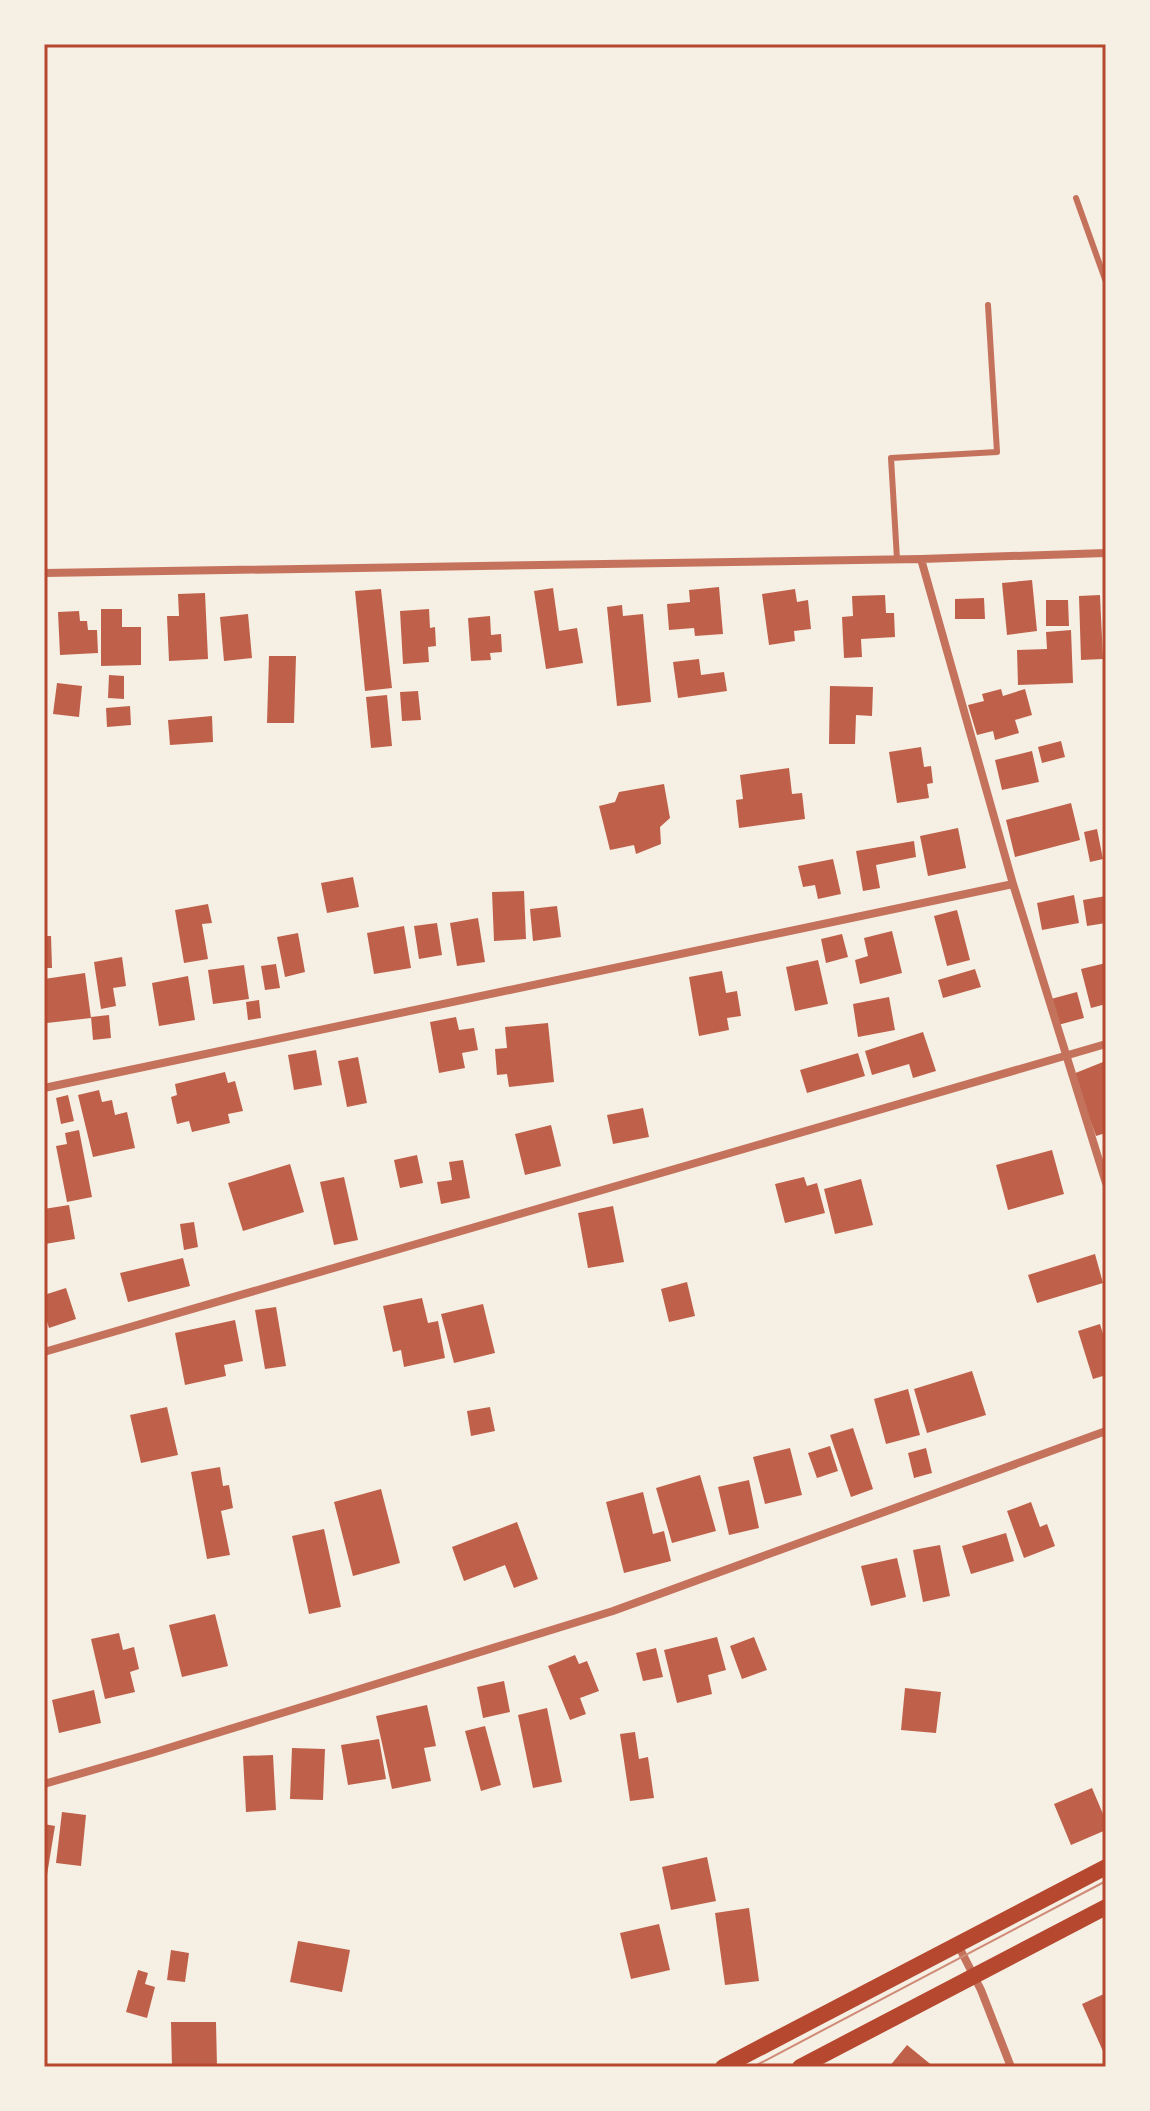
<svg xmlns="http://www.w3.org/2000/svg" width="1150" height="2111" viewBox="0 0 1150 2111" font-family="Signika,sans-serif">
<rect width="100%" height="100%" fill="#f6efe4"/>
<path fill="#bf614a" d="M1032,580L1037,631L1007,635L1002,583Z
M719,587L723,634L695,636L694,628L669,630L667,604L690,602L689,590Z
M553,588L559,631L577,628L583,663L546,669L534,591Z
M381,589L392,688L365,691L355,591Z
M795,589L797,602L808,600L811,629L794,631L795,641L769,645L762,594Z
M205,593L208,659L169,661L167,616H179L178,594Z
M885,595L886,613H894L895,637L861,639L862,657L844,658L842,617L853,616L852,596Z
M1100,595L1103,659L1081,660L1079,596Z
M984,598L985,619H955V599Z
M1046,600H1068L1069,626H1046Z
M622,605L623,616L643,614L651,702L617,706L607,607Z
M101,609H122V627H141V665L101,666Z
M429,609L430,628L435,627L436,646L428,647L429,662L403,664L400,611Z
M79,611L80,621H87L88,630H97L98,653L60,655L58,612Z
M248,614L252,658L224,661L220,617Z
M490,616L491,635L501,634L502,652L490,653L491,660L471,661L468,618Z
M1071,630L1073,683L1018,685L1017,650L1047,649L1046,632Z
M269,656H296L294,723H267Z
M699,659L701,675L724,672L727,691L678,698L673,662Z
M109,675L124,676V699L108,698Z
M57,683L82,686L79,717L53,714Z
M830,686L873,687L872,716L856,715L855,744H829Z
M1001,689L1003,696L1025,689L1032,715L1015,720L1019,733L995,740L993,731L977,735L968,705L984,701L982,694Z
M418,691L421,720L402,721L400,692Z
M387,695L392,746L371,748L366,697Z
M130,706L131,725L107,727L106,708Z
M212,716L213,742L170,745L168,720Z
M1061,741L1065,757L1042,763L1038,747Z
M921,747L924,767L931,766L933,783L927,784L929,798L897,803L889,752Z
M1032,751L1039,782L1002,790L995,760Z
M789,768L792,794L802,793L805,819L739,828L736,800L743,799L740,775Z
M664,784L670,818L660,827L661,844L636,854L634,845L610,850L599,806L615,802L619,792Z
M1071,803L1080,840L1015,857L1006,820Z
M958,828L966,868L928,876L920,836Z
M1097,829L1103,859L1090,862L1084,832Z
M914,841L916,857L876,865L880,888L863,891L856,851Z
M833,859L841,894L818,899L815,885L803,887L798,866Z
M353,877L359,907L327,913L321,883Z
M524,891L526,939L494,941L492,892Z
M1074,895L1079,923L1042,930L1037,903Z
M1106,896V923L1087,926L1083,900Z
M208,904L212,923L202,924L208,959L184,963L175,910Z
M557,906L561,937L533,941L530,909Z
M957,910L970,960L947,966L934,916Z
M478,918L485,962L457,966L450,923Z
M437,923L442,955L419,959L414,926Z
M404,926L411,968L374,974L367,933Z
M892,931L902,973L860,984L855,960L868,956L864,938Z
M298,933L305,972L285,977L277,937Z
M842,934L848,957L826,963L821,939Z
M44,936H51L52,968H44Z
M122,957L126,986L113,988L116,1006L101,1009L94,962Z
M818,960L828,1004L795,1011L786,967Z
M1106,963V1004L1091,1008L1081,969Z
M276,964L280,988L265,990L261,966Z
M244,965L249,999L213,1004L208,970Z
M975,969L981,987L943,998L938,980Z
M722,971L726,993L737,991L741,1016L727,1018L729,1030L699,1036L689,977Z
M85,973L91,1018L47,1023L44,979Z
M188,976L195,1020L159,1026L152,983Z
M1077,992L1084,1018L1058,1025L1051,999Z
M889,997L895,1030L858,1037L853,1004Z
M259,1000L261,1018L248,1020L246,1002Z
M109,1015L111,1038L93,1040L91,1017Z
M456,1017L459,1030L474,1028L478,1050L462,1053L465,1068L439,1073L430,1022Z
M548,1023L554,1082L509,1087L507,1074L497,1075L495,1049L507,1048L505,1027Z
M923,1032L936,1071L913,1078L909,1064L872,1075L865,1051Z
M316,1050L322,1085L294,1090L288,1055Z
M858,1053L865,1076L807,1093L800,1070Z
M358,1057L367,1103L347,1107L338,1061Z
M1103,1062L1106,1070V1133L1096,1136L1073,1074Z
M225,1072L228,1083L235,1081L243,1111L228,1114L230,1123L192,1132L189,1121L177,1124L171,1097L177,1095L175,1084Z
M99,1090L102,1102L112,1100L115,1115L127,1112L135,1148L93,1157L78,1095Z
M68,1095L74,1121L61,1124L56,1098Z
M643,1108L649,1137L613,1144L607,1115Z
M551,1125L561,1166L525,1175L515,1134Z
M79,1130L92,1197L67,1202L56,1146L67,1144L65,1133Z
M1052,1150L1064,1194L1008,1210L996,1165Z
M417,1155L423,1183L400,1188L394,1160Z
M463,1160L470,1198L441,1204L437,1182L452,1180L449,1162Z
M290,1164L304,1212L243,1231L228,1183Z
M344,1177L358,1240L334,1245L320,1182Z
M804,1177L807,1186L817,1183L825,1213L785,1223L775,1184Z
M861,1179L873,1225L835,1234L824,1189Z
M69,1205L75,1239L45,1244L44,1209Z
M613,1206L624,1262L588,1268L578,1213Z
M194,1222L198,1247L184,1250L180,1224Z
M1095,1254L1103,1283L1037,1303L1028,1275Z
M183,1258L190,1286L128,1302L120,1273Z
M687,1282L695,1316L669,1322L661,1289Z
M66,1288L76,1319L49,1328L44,1312V1295Z
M422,1298L428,1323L438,1321L445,1358L404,1367L401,1350L393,1352L383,1306Z
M483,1304L495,1353L454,1363L441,1314Z
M276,1307L286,1366L265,1369L255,1310Z
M235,1320L243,1361L224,1365L226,1376L185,1385L175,1333Z
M1100,1324L1106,1344V1375L1093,1379L1078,1331Z
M972,1371L986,1415L927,1433L914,1389Z
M908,1389L920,1435L886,1444L874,1399Z
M167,1407L178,1455L141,1463L130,1415Z
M490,1407L495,1431L471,1436L467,1411Z
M853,1428L873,1489L851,1497L830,1435Z
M830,1446L838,1471L817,1478L808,1453Z
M790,1448L802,1495L765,1504L753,1457Z
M926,1448L932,1473L914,1478L908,1453Z
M220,1467L223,1486L229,1485L233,1508L221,1511L230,1555L207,1559L191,1472Z
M700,1475L716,1531L672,1543L656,1488Z
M749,1480L759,1528L729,1535L718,1487Z
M381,1489L400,1563L353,1576L334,1502Z
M643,1492L653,1534L664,1531L671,1561L624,1573L606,1502Z
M1031,1502L1040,1527L1047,1524L1055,1546L1024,1558L1007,1511Z
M517,1522L538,1579L514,1588L505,1565L464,1581L452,1547Z
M324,1529L341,1607L309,1614L292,1536Z
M1006,1533L1014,1561L971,1574L962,1546Z
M940,1545L950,1596L923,1602L913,1550Z
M897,1558L906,1597L871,1606L861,1566Z
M215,1614L228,1666L182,1677L169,1625Z
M119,1633L123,1650L134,1647L139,1669L130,1672L135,1692L105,1699L91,1639Z
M717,1637L726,1670L708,1675L712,1694L677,1703L664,1650Z
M754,1637L767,1670L742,1679L730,1646Z
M656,1648L663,1677L643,1681L636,1653Z
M575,1655L579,1664L587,1661L599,1691L580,1698L586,1714L570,1720L548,1666Z
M504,1681L510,1712L483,1718L477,1687Z
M905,1688L941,1692L936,1733L901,1730Z
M94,1690L101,1723L59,1733L52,1700Z
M427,1705L436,1746L424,1748L431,1781L392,1789L376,1716Z
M547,1708L562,1782L533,1788L518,1715Z
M485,1726L501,1785L481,1791L465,1731Z
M635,1732L639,1759L648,1757L654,1798L630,1801L620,1734Z
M379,1739L386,1779L348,1785L341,1745Z
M292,1748L325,1749L323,1800L290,1799Z
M273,1755L276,1810L246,1812L243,1756Z
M1092,1788L1106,1821V1830L1071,1845L1054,1804Z
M62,1812L86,1815L81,1866L56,1863Z
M44,1824L55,1826L46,1881H44Z
M707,1857L716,1901L671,1910L662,1867Z
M749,1908L759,1981L725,1985L715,1913Z
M659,1924L670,1970L631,1979L620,1933Z
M298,1941L350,1950L342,1992L290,1982Z
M171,1950L189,1953L185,1982L167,1980Z
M138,1970L148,1973L145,1984L155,1987L147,2018L126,2012Z
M1106,1993V2058L1082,2004Z
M171,2022H216L217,2067H172Z
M907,2045L934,2067H889Z"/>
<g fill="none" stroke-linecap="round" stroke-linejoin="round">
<path stroke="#c5725c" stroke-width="6" d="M1076,198L1106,282
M897,559L891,458L997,452L988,305"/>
<path stroke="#c5725c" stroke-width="8" d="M921,559L1013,884L1106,1183
M44,573L921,559L1106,553
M44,1088L1013,884
M44,1352L1106,1044
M44,1784L152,1753L613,1611L1106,1431
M958,1945L981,1990L1011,2067"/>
<path stroke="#b5482f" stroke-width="16" d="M723,2067L1106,1867
M800,2067L1106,1907"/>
<path stroke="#cf8b77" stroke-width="2" d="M753,2067L1106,1881"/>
</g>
<rect width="1150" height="2111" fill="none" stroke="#f6efe4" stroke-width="92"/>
<rect x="46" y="46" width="1058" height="2019" fill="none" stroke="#b5482f" stroke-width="3"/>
</svg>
